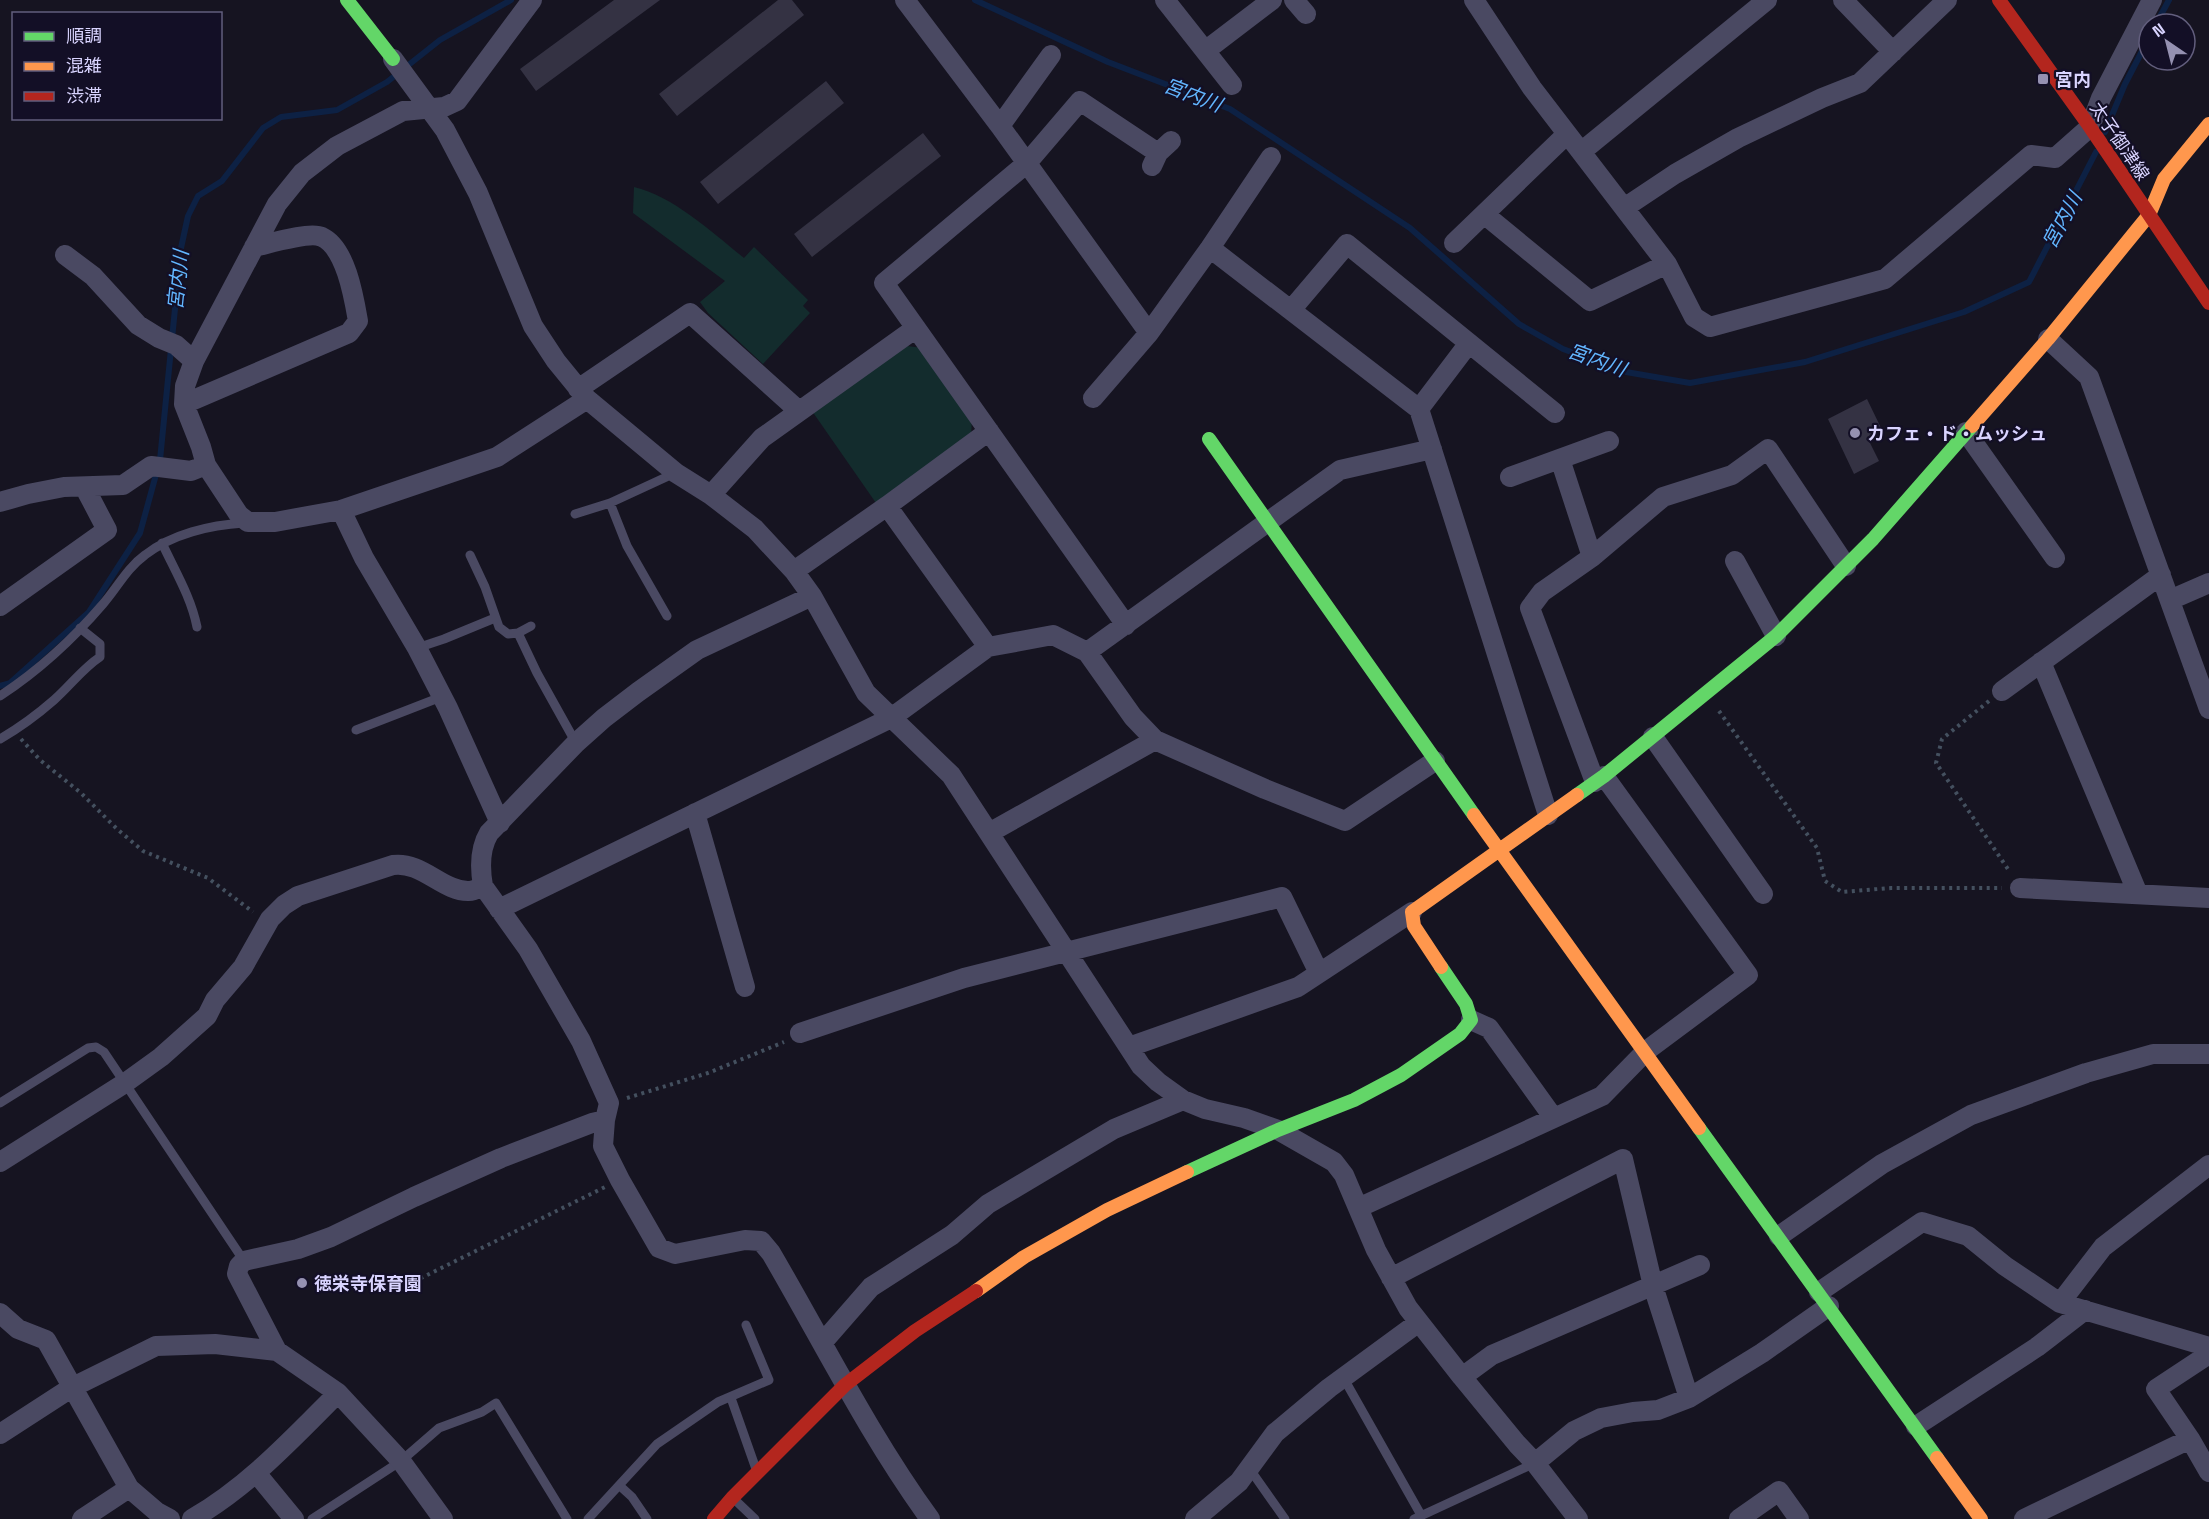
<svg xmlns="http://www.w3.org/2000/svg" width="2209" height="1519" viewBox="0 0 2209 1519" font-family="'Space Grotesk','Noto Sans JP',sans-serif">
<rect width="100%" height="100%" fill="#161421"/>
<path fill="#132c2d" d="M634,187C673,196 713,233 744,258L754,247L808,300L803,306L810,313L763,364L708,313L700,302L725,281L633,213Z
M907,346L923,348L972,418L971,437L876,503L812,411Z"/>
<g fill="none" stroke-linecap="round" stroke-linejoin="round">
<path stroke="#0d2144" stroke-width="6" d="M975,0L1108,62L1230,109L1410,228L1519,324L1563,349L1626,372L1690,383L1805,362L1964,312L2029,282L2096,152
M2156,24L2169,0
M2105,132L2125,84L2149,38
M0,686L10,683L89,612L140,533L160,460L181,248L188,216L198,196L222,181L263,128L281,117L337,110L387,82L440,40L511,0"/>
</g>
<path fill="#343243" d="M614,0H660L536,91L520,69Z
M778,0H792L804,15L677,116L659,94Z
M826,81L844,103L718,204L700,182Z
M923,133L941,156L812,257L794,234Z
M1867,399L1882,430L1867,437L1879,461L1854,474L1828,419Z"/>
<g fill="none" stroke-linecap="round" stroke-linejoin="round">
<path stroke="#44505f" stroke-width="4" stroke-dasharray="3 4.5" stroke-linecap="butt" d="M1989,701L1942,739L1936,763L2010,872
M1719,711L1817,848L1825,881L1842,892L1891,888H2002
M21,739L40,760L81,793L117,829L143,851L208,878L253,912
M627,1098L708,1073L784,1042
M407,1285L605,1187"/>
<path stroke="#4a4962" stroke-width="9" d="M610,503L627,546L667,616
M575,514L610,503L675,473
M162,543C175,571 191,597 197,627
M470,555L485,587L499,627L508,634L518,633L531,626
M518,633L537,673L576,743
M417,648L444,639L495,618
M0,696C38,671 73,639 103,604C117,588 127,568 145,555C172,534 210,525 244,523
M356,730L441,697
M0,739C19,728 38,714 54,700C70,686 83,668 100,657V644L80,628
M0,1103L88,1048L96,1047L104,1052L244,1261
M1343,1377L1421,1515
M731,1398L756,1469
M1249,1468L1285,1519
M620,1486L632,1497L647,1519
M734,1499L755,1519
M312,1519L401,1461L439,1428L482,1412L496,1403L567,1519
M588,1519L657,1444L718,1402L769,1380L746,1325
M1414,1519L1535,1463"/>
<path stroke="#4a4962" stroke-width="20" d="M532,0L457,101L444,107L403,111L337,146L302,173L277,204L194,361L185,386L184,404L201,447L206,465L239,515L248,522H275L341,510L497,457L587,399
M905,0L1000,126L1149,333
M1165,0L1232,85
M1294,0L1306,14
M1474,0L1532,88L1667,264L1694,317L1710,327L1885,279L2031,155L2055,158L2090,127L2101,98L2152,0
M1843,0L1893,52
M1205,51L1272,0
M393,59L445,130L478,193L533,326L556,361L587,399L676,473L711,495L755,529L794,571L812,596L866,693L951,775L1141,1066L1158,1082L1183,1100L1205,1109L1244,1118L1278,1130L1334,1162L1344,1175L1376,1250L1408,1308L1462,1377L1517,1444L1535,1463L1578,1519
M1000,126L1051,55
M1581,152L1767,0
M1152,166L1158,153L1171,141
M1624,208L1675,174L1738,138L1822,98L1860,83L1947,0
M1484,214L1590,301L1667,264
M1454,243L1567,134
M1210,248L1419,409L1548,815
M65,255L93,276L138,325L159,338L176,345L194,361
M1291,310L1347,244L1555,413
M2048,339L2089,377L2209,709
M578,389L690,313L799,411
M1093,398L1149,333L1210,248L1271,157
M184,404L349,333L358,321C354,298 346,248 322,237C310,231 268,244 254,247
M1419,409L1469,343
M1966,432L2055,558
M1560,459L1592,557
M1510,477L1609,441
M711,495L762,438L916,328
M0,502L28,494L64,487L123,485L151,466L191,471L206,465
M887,506L988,647
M341,510L364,558L417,648L448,708L500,823
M1735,561L1776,636
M794,571L887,506L989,431
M812,596L697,650L638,692L604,718L576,743L489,833C480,848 480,869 483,886L528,949L581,1041L609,1103L605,1120L603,1146L620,1180L659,1248L675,1254L745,1240L761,1241L771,1253C823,1342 869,1435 930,1519
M2170,600L2209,583
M0,606L107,530L85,488
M1126,625L884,283L1027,163L1080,101L1158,153
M1087,652L1340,470L1432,449
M2041,662L2138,894
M2002,691L2161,575
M1653,737L1763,894
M1595,782L1530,608L1542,592L1592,557L1663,497L1732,475L1768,449L1846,566
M695,813L745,987
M989,833L1155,740
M2020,888L2209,898
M499,909L891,718L988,647L1053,635L1087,652L1133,717L1155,740L1265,789L1345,821L1435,761
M1471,1020L1489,1028L1553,1117
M800,1033L964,978L1282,897L1319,973
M1129,1047L1298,987L1412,912
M0,1162L125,1083L161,1057L207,1016L215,1000L243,967L270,919L284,905L298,896L393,865C422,861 443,892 469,891C474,891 479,888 483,886
M1358,1208L1602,1096L1646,1051L1748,975L1604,776
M1779,1236L1882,1164L1971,1115L2086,1073L2153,1054H2209
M1391,1278L1623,1159L1653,1286L1689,1398
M1819,1292L1922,1222L1968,1236L2005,1266L2060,1303L2209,1347
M2060,1303L2103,1247L2209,1165
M0,1313L18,1329L46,1340L129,1488L157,1512L170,1519
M823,1342L871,1287L952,1235L988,1204L1114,1129L1183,1100
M277,1351L237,1274L239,1266L244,1261L298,1249L331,1237L414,1197L501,1158L592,1123L605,1120
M2209,1354L2156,1389L2190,1439L2209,1472
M1462,1377L1492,1355L1700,1265
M1916,1426L2037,1347L2085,1310
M0,1434L71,1388L156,1346L215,1344L277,1351L338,1393L401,1461L443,1519
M1535,1463L1574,1431L1601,1418L1633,1412L1658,1410L1689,1398L1762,1353L1829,1306
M257,1474L294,1519
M82,1519L129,1488
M192,1519C249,1486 292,1439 338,1393
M1195,1519L1239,1482L1275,1433L1329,1388L1419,1322
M1739,1519L1779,1491L1799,1519
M2024,1519L2190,1439"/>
<path stroke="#63d668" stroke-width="14" d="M347,0L393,59
M1209,439L1474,815
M1577,795L1604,776L1776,636L1873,539L1972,426
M1699,1128L1937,1458
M1187,1172L1278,1130L1354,1100L1401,1075L1460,1034L1471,1020L1466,1004L1441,967"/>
<path stroke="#ff974d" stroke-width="14" d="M1972,426L2048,339L2149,215L2164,179L2209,124
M1474,815L1699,1128
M1441,967L1414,926L1412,912L1577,795
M976,1291L1024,1257L1107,1210L1187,1172
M1937,1458L1981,1519"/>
<path stroke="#b3261e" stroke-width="14" d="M1999,0L2090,127L2209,303
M714,1519L732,1498L845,1385L915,1331L976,1291"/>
</g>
<g fill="#9591b1" stroke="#130f26" stroke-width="2">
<rect x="2037" y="73" width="12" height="12" rx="3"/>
<circle cx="1855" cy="433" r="6"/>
<circle cx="302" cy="1283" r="6"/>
</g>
<g text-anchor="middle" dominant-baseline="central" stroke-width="4.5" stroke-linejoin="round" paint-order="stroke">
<g font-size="18" font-weight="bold" fill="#d9d4ff" stroke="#130f26" text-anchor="start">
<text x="2055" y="79">宮内</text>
<text x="1867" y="433">カフェ・ド・ムッシュ</text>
<text x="314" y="1283">徳栄寺保育園</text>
</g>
<g font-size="18" fill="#d9d4ff" stroke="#130f26">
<text transform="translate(2120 141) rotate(56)">太子御津線</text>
</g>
<g font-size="20" font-style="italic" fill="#62b6ff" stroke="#130f26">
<text transform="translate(1193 95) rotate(21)">宮内川</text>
<text transform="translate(2062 220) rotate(-62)">宮内川</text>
<text transform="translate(178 280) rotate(-84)">宮内川</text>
<text transform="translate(1597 360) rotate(20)">宮内川</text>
</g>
</g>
<rect x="12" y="12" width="210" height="108" fill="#130f26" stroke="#625e7d" stroke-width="1.5"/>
<rect x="24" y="32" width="30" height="9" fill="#63d668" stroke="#625e7d" stroke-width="1.5"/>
<text x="66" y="42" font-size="18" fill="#d9d4ff">順調</text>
<rect x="24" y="62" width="30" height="9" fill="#ff974d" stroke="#625e7d" stroke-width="1.5"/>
<text x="66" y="72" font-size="18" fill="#d9d4ff">混雑</text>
<rect x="24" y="92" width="30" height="9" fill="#b3261e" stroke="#625e7d" stroke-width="1.5"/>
<text x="66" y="102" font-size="18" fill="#d9d4ff">渋滞</text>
<g transform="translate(2167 42) rotate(325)"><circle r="28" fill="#130f26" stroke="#625e7d" stroke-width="1.5"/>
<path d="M0-4.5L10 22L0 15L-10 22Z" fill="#9591b1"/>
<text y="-9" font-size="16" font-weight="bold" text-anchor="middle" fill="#d9d4ff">N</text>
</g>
</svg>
